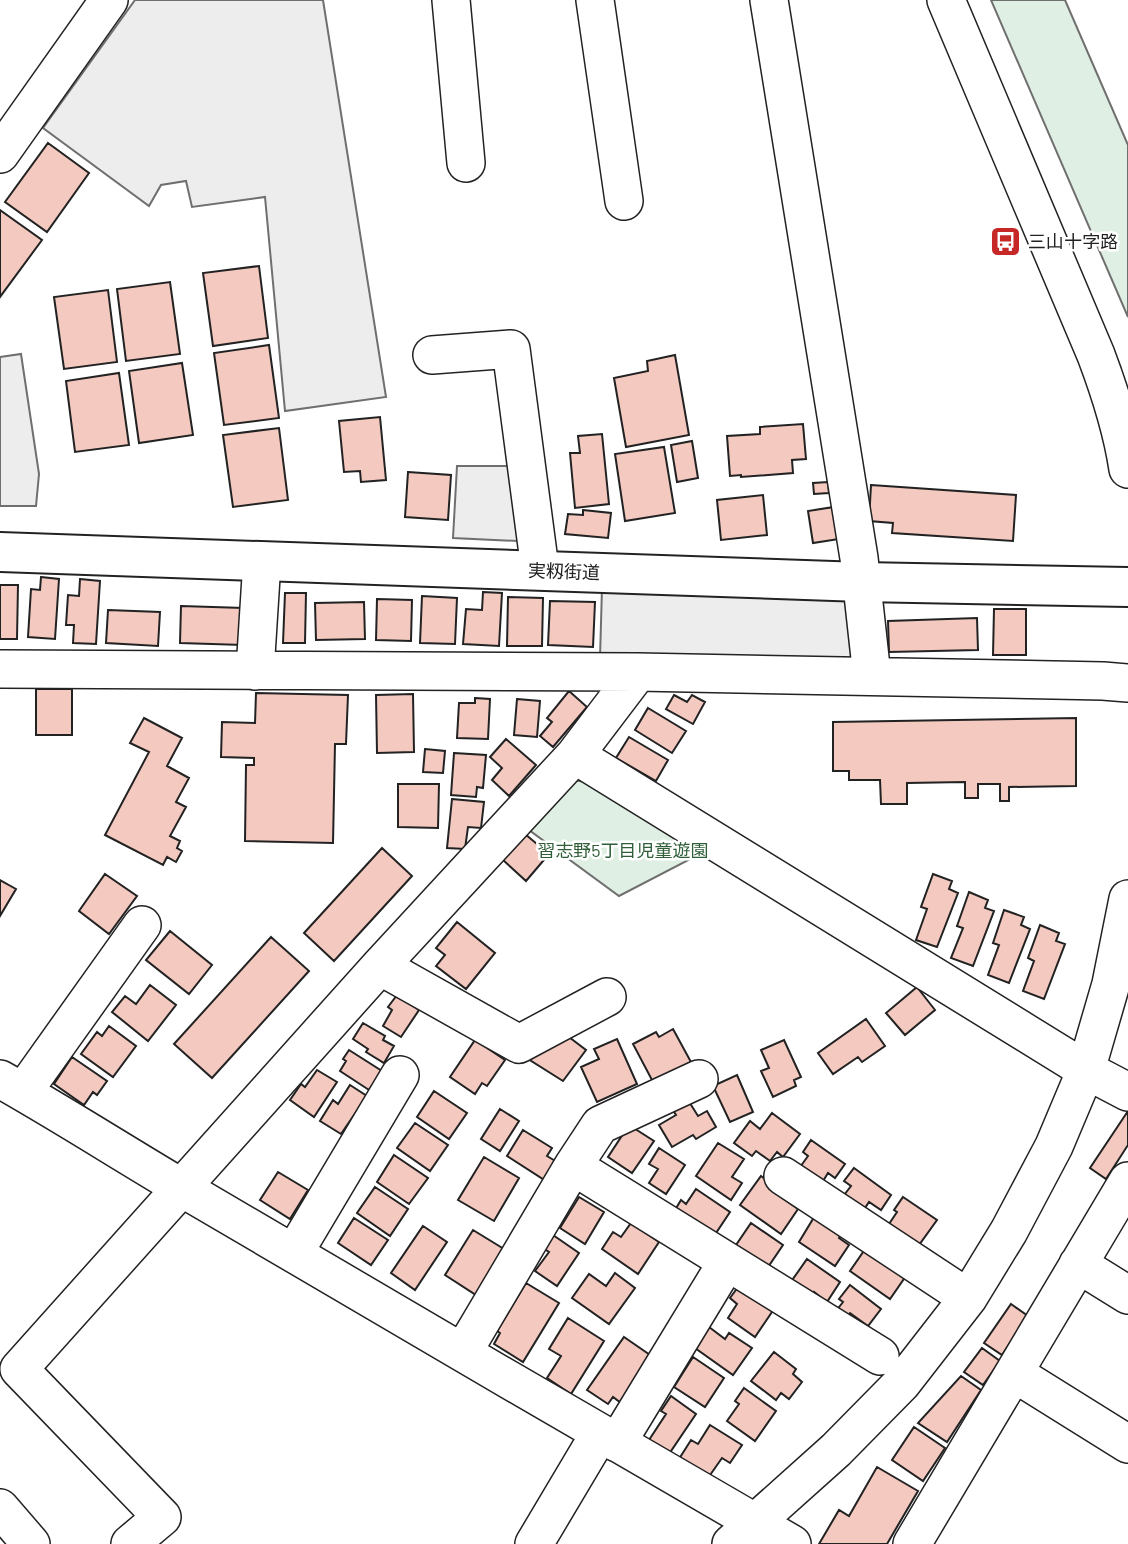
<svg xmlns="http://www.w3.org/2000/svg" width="1128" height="1544" viewBox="0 0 1128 1544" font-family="Barlow,'Noto Sans JP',sans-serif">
<rect width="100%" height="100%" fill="#fff"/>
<path fill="#e0efe3" stroke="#6f6f6f" stroke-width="2" d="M991,0H1065L1128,145V317Z
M567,779L586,782L702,853L619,896L525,827Z"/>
<path fill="#ededed" stroke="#6f6f6f" stroke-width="2" d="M135,0H323L386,397L285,411L265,197L192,207L186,181L161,185L149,206L43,128Z
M21,354L39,474L36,506H0V357Z
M457,466H515L518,541L453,538Z
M602,588L851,596L858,652L850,659L600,658Z"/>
<path fill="#f3c9c0" stroke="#222" stroke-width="2" d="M48,143L89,173L47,232L5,202Z
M0,210L42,240L0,297Z
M259,266L268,338L213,346L203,273Z
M170,282L180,354L126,361L117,289Z
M108,290L117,362L64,369L54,297Z
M269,345L279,418L224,425L214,353Z
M675,355L689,435L626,447L614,378L648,371L647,361Z
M182,363L193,435L139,443L129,371Z
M119,373L129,445L75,452L66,381Z
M380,417L386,480L361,482L360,471L344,472L339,421Z
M803,424L806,459L792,460L793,473L741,477V475L730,476L727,436L760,434V427Z
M279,428L288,500L233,507L223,435Z
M602,434L609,504L575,508L570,453H580L578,436Z
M692,441L698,478L677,482L671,445Z
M664,447L675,513L625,521L615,454Z
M408,472L451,475L448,520L405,517Z
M828,482L829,493L814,494L813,483Z
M871,485L1016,495L1013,541L892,533L893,523L869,521Z
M763,495L767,535L721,540L717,500Z
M834,507L839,539L813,543L808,511Z
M583,510L611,513L608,538L565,534L568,514L583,515Z
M41,577L59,579L55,639L28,637L31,589L40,590Z
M80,579L100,581L96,644L73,643L74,625H66L68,595L79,596Z
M0,585H18L17,639H0Z
M483,592L502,593L499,646L463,644L466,609L482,610Z
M285,593H306L305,643H283Z
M422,596L457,598L455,644L420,643Z
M508,597L543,598L542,646H507Z
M377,599L412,600L411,641L376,640Z
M550,601L595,602L593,647L548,645Z
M364,602L365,639L316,640L315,603Z
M181,606L244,608L243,645L180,643Z
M994,609H1026V655H993Z
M108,610L160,612L158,646L106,643Z
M977,618L978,650L889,652L888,621Z
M36,689H72V735H36Z
M569,691L587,707L553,747L540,736L552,722L547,718Z
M256,693L348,695L346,744H335L333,843L245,841L246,765H254V758L221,757L222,722L255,723Z
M413,694L414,752L377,753L376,695Z
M674,695L687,702L692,695L705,702L693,724L666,709Z
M475,698L490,699L488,739L457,738L459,703H475Z
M517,699L540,701L537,737L514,735Z
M648,708L686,731L672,753L635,730Z
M144,718L182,738L167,766L189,778L176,802L186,807L170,836L180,841L177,848L182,851L176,862L167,857L163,865L105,835L149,752L130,743Z
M1076,718V786L1009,787V801H1000V784H978V798H965V782L907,783V804H881L880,780H849V771H833V722Z
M629,737L668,760L656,781L616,758Z
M506,739L536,765L509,796L492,780L502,768L490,757Z
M425,749L445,751L443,773L423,772Z
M454,753L486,755L483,788L477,787L476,797L451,795Z
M398,784H439L438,828L398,827Z
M452,799L484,802L481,828L468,827L465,849L447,848Z
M525,834L549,854L526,881L503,860Z
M382,848L412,876L334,961L304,933Z
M105,874L137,896L109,934L79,911Z
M933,874L952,881L949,889L958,893L937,947L916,940L927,909L921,907Z
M0,880L16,889L0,916Z
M969,892L988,900L985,908L994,911L973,966L951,958L963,928L957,926Z
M1004,910L1024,917L1021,925L1030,929L1009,983L988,975L999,945L993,943Z
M457,922L495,953L466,989L436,966L445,955L436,948Z
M1040,925L1059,933L1056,941L1065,944L1044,999L1023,991L1034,961L1028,958Z
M170,931L212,965L189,994L146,960Z
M271,937L309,971L212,1078L174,1044Z
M150,985L176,1005L148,1041L112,1012L125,996L136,1004Z
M917,987L935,1010L905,1035L886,1013Z
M397,995L419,1010L401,1037L383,1026L392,1010L388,1007Z
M866,1019L885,1046L862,1062L858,1057L833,1074L818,1053Z
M363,1023L385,1036L383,1040L394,1046L384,1063L366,1052L368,1049L353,1039Z
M109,1026L136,1046L113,1077L81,1054L97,1032L102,1036Z
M673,1029L691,1062L653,1082L633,1044L656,1032L659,1037Z
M565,1034L586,1050L563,1081L525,1057Z
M617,1039L637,1084L597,1102L581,1067L599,1059L594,1049Z
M475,1040L505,1060L487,1086L482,1083L475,1094L450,1077Z
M784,1040L801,1077L794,1080L796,1086L773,1097L761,1071L769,1068L761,1050Z
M349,1050L382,1071L369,1090L340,1071L346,1061L343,1059Z
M72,1057L107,1081L97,1095L93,1092L84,1105L54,1084Z
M317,1070L337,1082L314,1117L290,1100L301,1084L305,1087Z
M737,1075L753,1112L730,1122L713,1086Z
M350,1085L367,1096L341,1134L320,1121L333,1100L338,1104Z
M434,1091L467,1113L449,1139L417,1117Z
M688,1100L698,1116L707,1111L716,1127L696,1139L693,1135L672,1147L659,1125L676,1115L672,1109Z
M500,1109L519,1121L500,1151L481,1139Z
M1128,1111V1145L1106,1179L1090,1168Z
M772,1113L800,1134L783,1157L777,1152L770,1161L756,1151L752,1156L734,1143L750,1121L760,1129Z
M415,1123L448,1145L430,1171L397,1148Z
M629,1125L654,1141L632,1173L608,1157Z
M523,1130L552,1148L547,1156L557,1162L546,1181L507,1156Z
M811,1140L845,1164L835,1178L828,1173L820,1186L798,1170L808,1156L803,1152Z
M718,1143L744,1159L732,1177L742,1183L731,1200L696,1176Z
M659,1148L685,1165L666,1194L649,1183L658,1169L649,1164Z
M394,1155L428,1178L409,1204L377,1182Z
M484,1157L519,1178L494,1221L458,1200Z
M854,1168L891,1195L881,1210L869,1202L861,1214L841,1199L851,1186L844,1181Z
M278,1172L308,1190L290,1219L260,1200Z
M761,1176L780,1190L777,1194L798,1209L781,1234L740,1205Z
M375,1187L408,1209L390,1236L357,1213Z
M696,1189L730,1212L714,1236L675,1210L681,1200L686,1204Z
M579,1197L604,1212L585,1244L560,1228Z
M903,1197L937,1220L919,1245L889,1224L897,1212L894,1210Z
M816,1214L843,1231L839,1238L849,1245L835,1266L799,1242Z
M354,1218L388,1240L371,1265L338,1243Z
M631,1223L659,1242L638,1274L602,1249L613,1232L621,1237Z
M751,1223L783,1245L766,1270L734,1248Z
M423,1226L447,1242L415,1290L391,1273Z
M473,1230L504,1249L476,1295L445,1275Z
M553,1235L579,1253L557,1286L535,1271L549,1252L543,1248Z
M868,1245L908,1273L890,1299L850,1271Z
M807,1259L840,1282L827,1302L814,1292L808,1300L788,1286Z
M615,1273L635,1288L609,1324L572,1298L589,1274L606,1286Z
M526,1283L559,1303L523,1362L494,1344L500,1333L497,1331Z
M741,1283L776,1306L755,1337L728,1318L737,1304L730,1298Z
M850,1285L881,1309L868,1326L850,1313L846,1318L836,1311L843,1302L839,1299Z
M1011,1304L1028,1316L1002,1355L984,1343Z
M568,1318L604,1341L571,1394L547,1378L561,1356L549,1349Z
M709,1327L725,1339L729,1333L752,1348L733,1375L695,1348Z
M624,1337L653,1357L621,1403L613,1397L608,1404L587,1390Z
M982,1348L1000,1361L983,1385L964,1372Z
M774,1352L796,1369L793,1374L802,1382L789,1399L781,1393L776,1400L751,1381Z
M693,1357L724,1378L705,1407L674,1387Z
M961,1376L981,1390L947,1442L918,1423Z
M744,1388L776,1411L755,1441L727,1421L739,1404L735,1401Z
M671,1396L696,1414L669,1454L649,1440L666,1414L661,1411Z
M710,1425L742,1445L730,1463L722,1458L708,1478L679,1459L691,1440L698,1444Z
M914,1427L945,1448L923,1481L892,1460Z
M877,1467L918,1491L887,1544H819L839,1510L849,1516Z"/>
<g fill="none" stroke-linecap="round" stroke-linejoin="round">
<defs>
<path id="minor" d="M451,0L466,163
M595,0L624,201
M769,0L859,558L872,676
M946,0L1096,355C1110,392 1122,429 1128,469
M0,154L109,0
M432,355L511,349L540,569
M0,669L638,672L1103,681L1128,683
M255,671L262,561
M575,755L1086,1070L1128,1092
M380,966L519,1044L607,997
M0,1079C62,1114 121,1152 182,1188C385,1308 588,1426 792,1544
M23,1092L142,925
M573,1166L880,1356
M783,1176L968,1298
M294,1253L400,1075
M1078,1264L1128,1295
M463,1352L573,1166L600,1125L699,1079
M1014,1373L1128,1444
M617,1443L727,1262
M0,1508L31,1544
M130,1544L162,1517L19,1369L380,966L575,755L638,672
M534,1544L600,1433
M731,1544L836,1450L902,1383L968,1298L1009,1231L1054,1146L1086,1070L1111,984L1128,899
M912,1544L1128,1181"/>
<path id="major" d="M0,552L862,582L1128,587"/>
</defs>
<use href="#minor" stroke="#222" stroke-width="40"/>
<use href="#major" stroke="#222" stroke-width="42"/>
<use href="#minor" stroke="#fff" stroke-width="37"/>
<use href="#major" stroke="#fff" stroke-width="38"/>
</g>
<defs>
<symbol id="bus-square" viewBox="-11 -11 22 22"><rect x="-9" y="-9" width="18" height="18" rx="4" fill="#c62828" stroke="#fff"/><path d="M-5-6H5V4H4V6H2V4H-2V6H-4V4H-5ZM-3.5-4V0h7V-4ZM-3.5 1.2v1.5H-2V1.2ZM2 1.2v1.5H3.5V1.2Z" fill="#fff"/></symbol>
</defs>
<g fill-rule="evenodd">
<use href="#bus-square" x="988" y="224" width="35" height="35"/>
</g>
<g text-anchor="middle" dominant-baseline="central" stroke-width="5" stroke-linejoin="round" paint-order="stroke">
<g font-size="18" fill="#222" stroke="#fff" text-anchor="start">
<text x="1028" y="241">三山十字路</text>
</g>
<g font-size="18" fill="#222" stroke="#fff">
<text transform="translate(564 571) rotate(2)">実籾街道</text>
</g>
<g font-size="18" fill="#2f5e38" stroke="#fff">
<text x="623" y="850">習志野5丁目児童遊園</text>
</g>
</g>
</svg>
